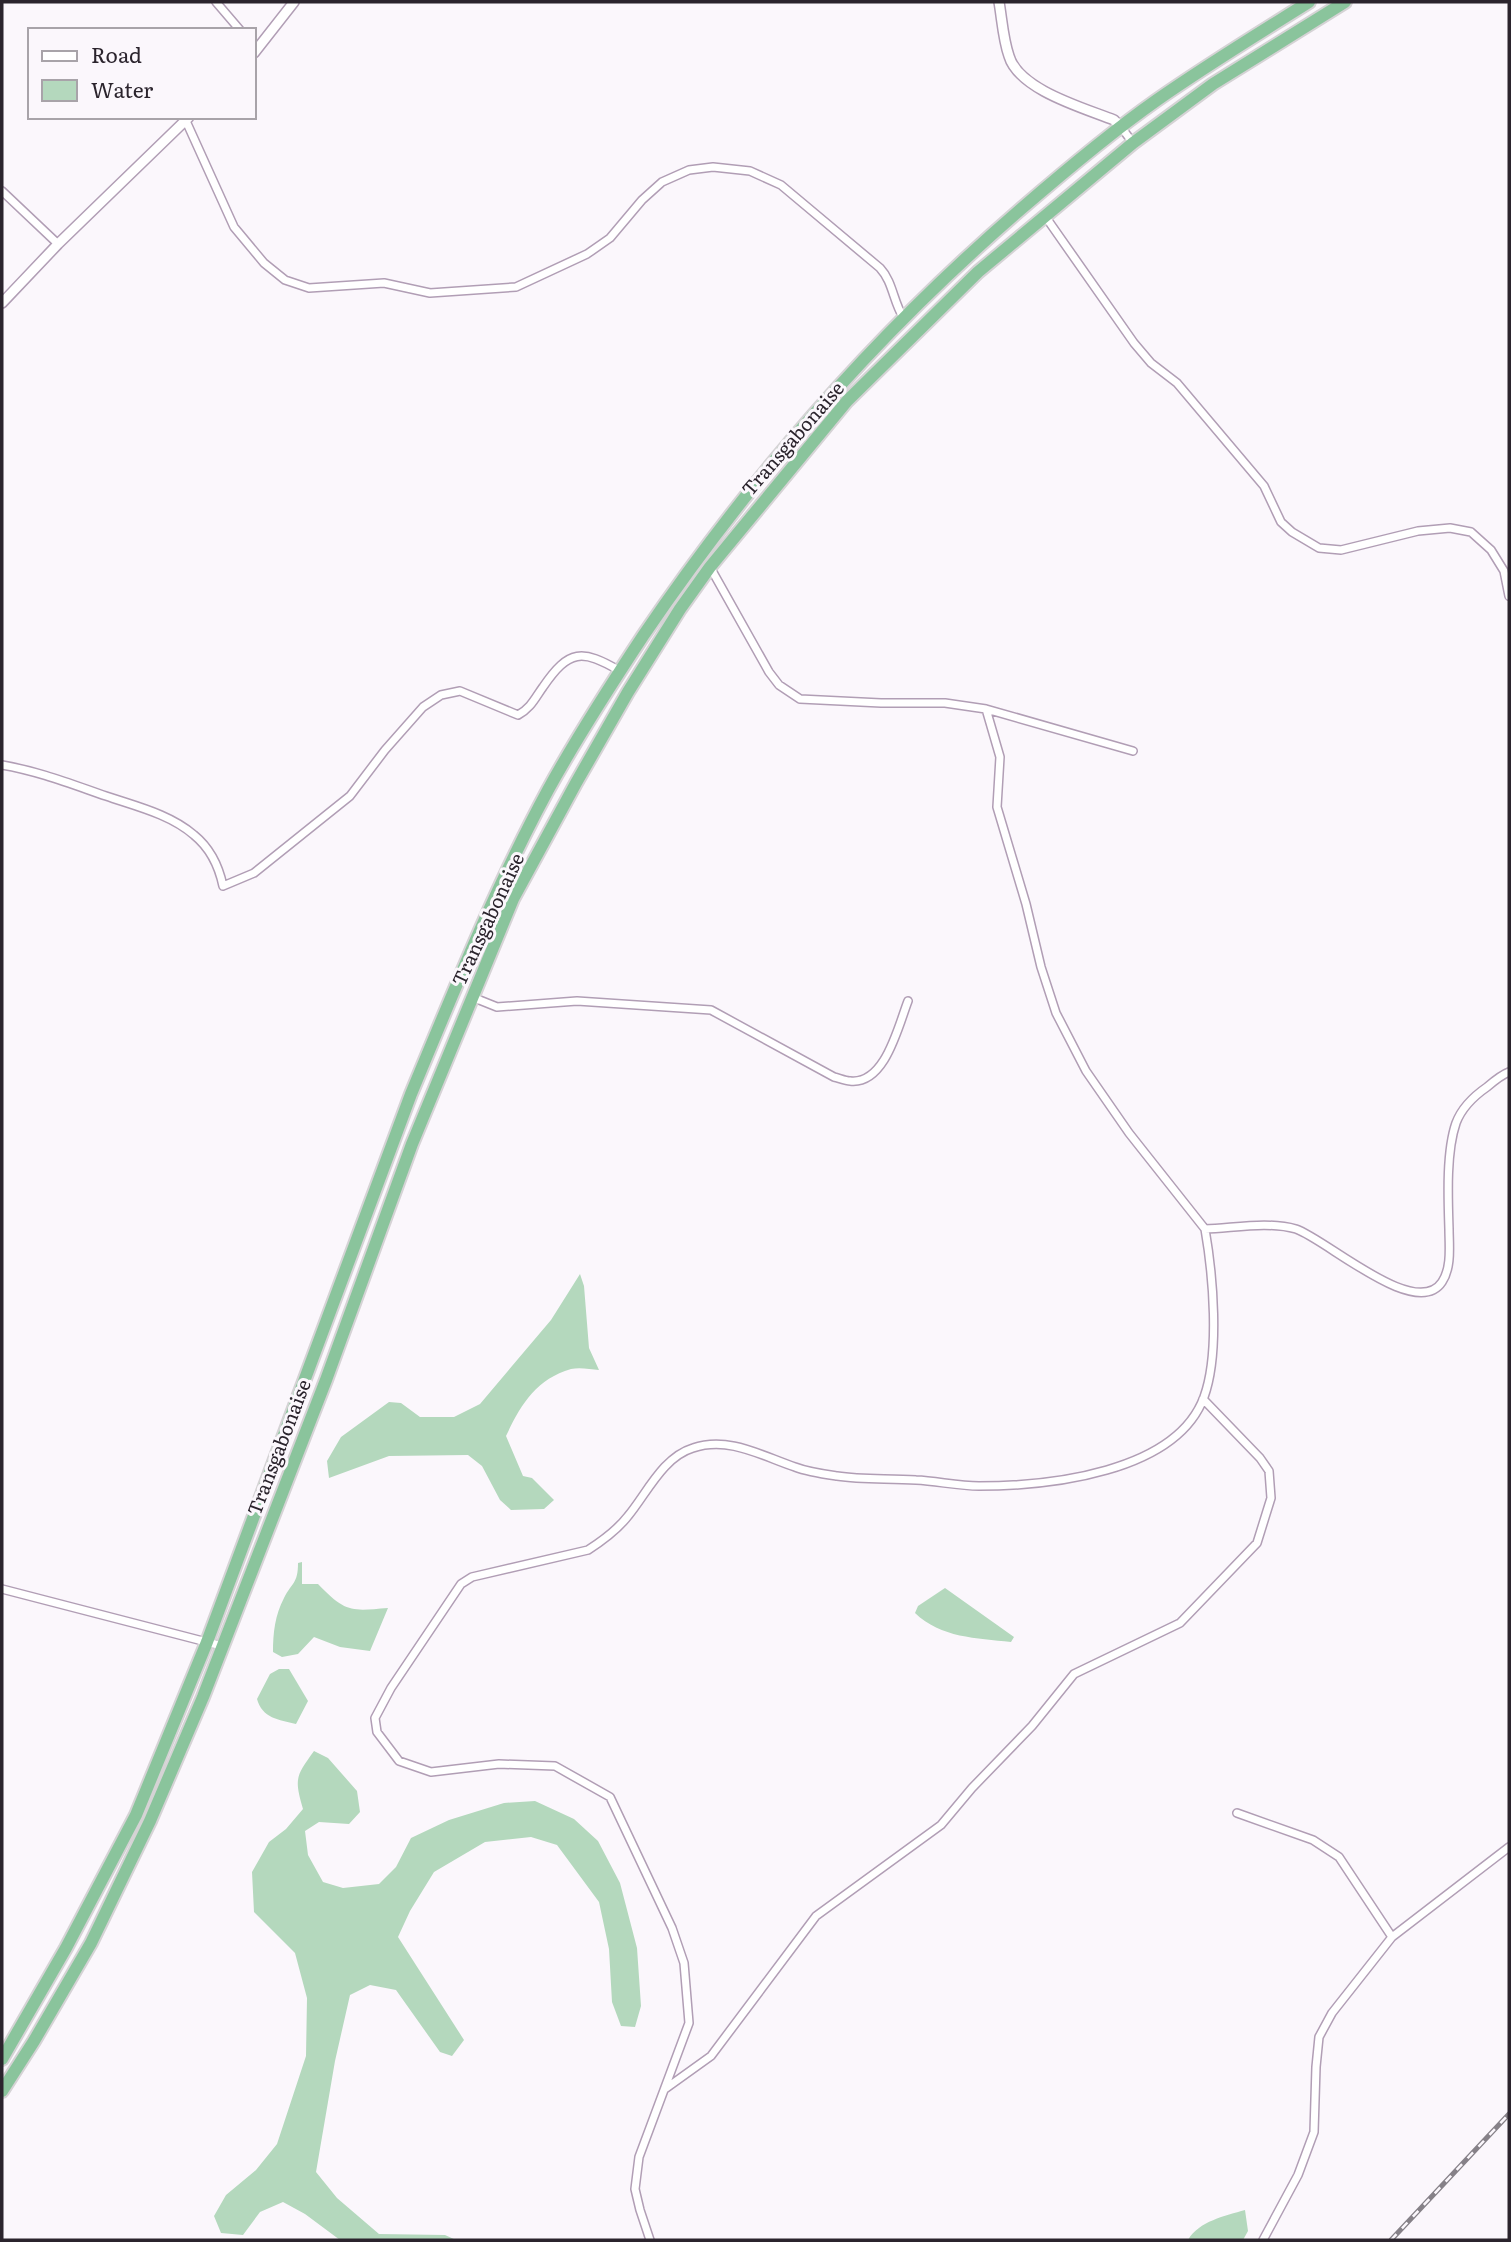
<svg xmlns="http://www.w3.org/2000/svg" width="1511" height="2242" viewBox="0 0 1511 2242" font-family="Literata,serif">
<rect width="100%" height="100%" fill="#fbf7fc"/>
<path fill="#b4d8bd" d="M580,1274L584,1286L589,1348L599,1370C590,1369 579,1367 571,1369C536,1379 520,1406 506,1436L523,1476L532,1478L554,1500L544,1509L511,1510L500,1500L482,1466L468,1455L389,1456L329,1478L327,1461L341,1437L389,1402L401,1403L420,1417H454L480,1404L551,1320Z
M302,1562V1584H318C346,1613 351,1611 388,1608L370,1651L340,1647L314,1637L298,1654L282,1657L273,1652C273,1633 275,1615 284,1598C292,1582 298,1584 298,1563Z
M945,1588L1014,1637L1011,1642C976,1638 941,1638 915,1613L918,1606Z
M279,1669H289L308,1701L296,1724C279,1720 262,1718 257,1699L270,1674Z
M314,1751L328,1758L357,1791L360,1812L349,1824L319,1822L305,1831L308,1855L323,1882L343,1888L379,1884L396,1867L411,1838L449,1820L504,1803L535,1801L574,1819L598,1841L620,1883L637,1948L641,2006L635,2027L621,2026L612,2002L609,1949L599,1902L557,1845L531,1837L485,1842L434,1872L410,1911L398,1937L464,2040L452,2056L440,2052L396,1990L370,1985L350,1995L335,2061L316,2172L337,2198L379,2234L445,2235L456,2240H340L305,2214L283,2202L260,2212L243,2235L221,2233L214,2216L226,2195L256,2170L277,2144L306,2056L307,1998L295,1953L254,1912L252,1872L269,1842L286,1829L303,1809C294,1778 296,1776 314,1751Z
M1245,2210L1248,2231L1243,2240H1188C1199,2221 1225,2216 1245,2210Z"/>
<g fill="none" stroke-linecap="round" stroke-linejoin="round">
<defs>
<path id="minor" d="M216,2L240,30
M186,121L234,227L264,263L285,280L309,288L384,283L430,293L516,287L587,254L610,238L642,200L662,182L689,170L713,167L750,171L781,185L880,268C893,282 893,301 903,317
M1121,127L1133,143
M2,191L58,244
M1045,216L1134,343L1151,363L1177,383L1264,486L1281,522L1292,532L1319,548L1341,550L1418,531L1450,528L1471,532L1491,550L1504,571L1509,596
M710,567L769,672L779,685L800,699L881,703H945L986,709L1000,757L997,807L1026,904L1041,967L1056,1013L1086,1071L1129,1133L1205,1229C1234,1228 1268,1221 1296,1229C1326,1239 1416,1321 1442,1282C1452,1267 1449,1245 1449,1229C1448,1198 1446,1152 1456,1123C1462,1107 1474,1096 1487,1087C1494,1081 1501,1075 1509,1072
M986,709L1133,751
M2,765C38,771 71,784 106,796C135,806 170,814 194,835C210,848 219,867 223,886L254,873L350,796L385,750L423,707L441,695L460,691L518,715C531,708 535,698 543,687C569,649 582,649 620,671
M472,997L497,1007L577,1001L711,1010L834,1077C839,1078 845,1081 850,1081C885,1085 898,1027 908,1001
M2,1589L222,1646
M1237,1813L1313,1840L1339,1857L1392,1937
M665,2089L711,2056L816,1916L941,1825L972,1788L1032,1726L1074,1674L1180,1623L1257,1543L1271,1498L1269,1471L1260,1458L1203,1399
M650,2240L640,2210L635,2189L639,2157L689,2023L684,1963L672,1928L610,1797L555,1766L499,1764L431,1772L399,1761L377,1732L375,1718L391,1688L461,1584L472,1577L588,1550C602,1541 618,1529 628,1516C647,1493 663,1457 693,1448C729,1436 762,1456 795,1467C808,1472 823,1474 837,1476C863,1480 889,1478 916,1480C937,1481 958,1486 979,1486C1048,1486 1176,1473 1204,1397C1220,1353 1213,1275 1205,1229
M1263,2240L1298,2175L1314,2132L1316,2067L1319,2037L1332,2013L1392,1937L1509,1847"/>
<path id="tertiary" d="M999,2C1002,19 1003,39 1009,56C1019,90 1084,108 1114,120L1121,127
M254,53L294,2
M2,303L58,244L189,117"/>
<path id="trunk" d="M2,2059L66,1948L136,1815L207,1642L411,1094C454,991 495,888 548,790C577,737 610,686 643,636C751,477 876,334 1021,209C1065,171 1110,133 1157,100C1207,65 1258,34 1309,2
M2,2091L34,2041L91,1943L150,1821L203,1697L326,1380L412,1144L513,899L576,783L628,692L680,609L710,567L847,401L978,272L1133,143L1213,84L1345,2"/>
</defs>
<use href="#minor" stroke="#b19eb5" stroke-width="10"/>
<use href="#tertiary" stroke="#b19eb5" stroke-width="12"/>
<use href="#trunk" stroke="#d5d3d5" stroke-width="16"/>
<use href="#minor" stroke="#fff" stroke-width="7"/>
<use href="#tertiary" stroke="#fff" stroke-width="9"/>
<use href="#trunk" stroke="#8ac49c" stroke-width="12"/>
<defs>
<path id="rail" d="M1391,2240L1509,2114"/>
</defs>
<use href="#rail" stroke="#868188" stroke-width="5"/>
<use href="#rail" stroke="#fbf7fc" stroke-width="2.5" stroke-dasharray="8" stroke-linecap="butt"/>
</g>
<g text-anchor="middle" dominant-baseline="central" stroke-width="6" stroke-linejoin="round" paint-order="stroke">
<g font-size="19" fill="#2b242d" stroke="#fbf7fc">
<text transform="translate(792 438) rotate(-49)">Transgabonaise</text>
<text transform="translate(487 919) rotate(-65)">Transgabonaise</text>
<text transform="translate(278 1447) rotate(-69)">Transgabonaise</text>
</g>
</g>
<rect width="1511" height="2242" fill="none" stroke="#2b242d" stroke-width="7"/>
<rect x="28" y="28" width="228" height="91" fill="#fbf7fc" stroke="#a8a3a9" stroke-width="2"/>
<rect x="42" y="51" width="35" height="10" fill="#ffffff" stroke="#a8a3a9" stroke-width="2"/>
<text x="91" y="63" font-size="21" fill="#2b242d">Road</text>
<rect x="42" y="80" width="35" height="21" fill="#b4d8bd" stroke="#a8a3a9" stroke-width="2"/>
<text x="91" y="98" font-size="21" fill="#2b242d">Water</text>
</svg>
